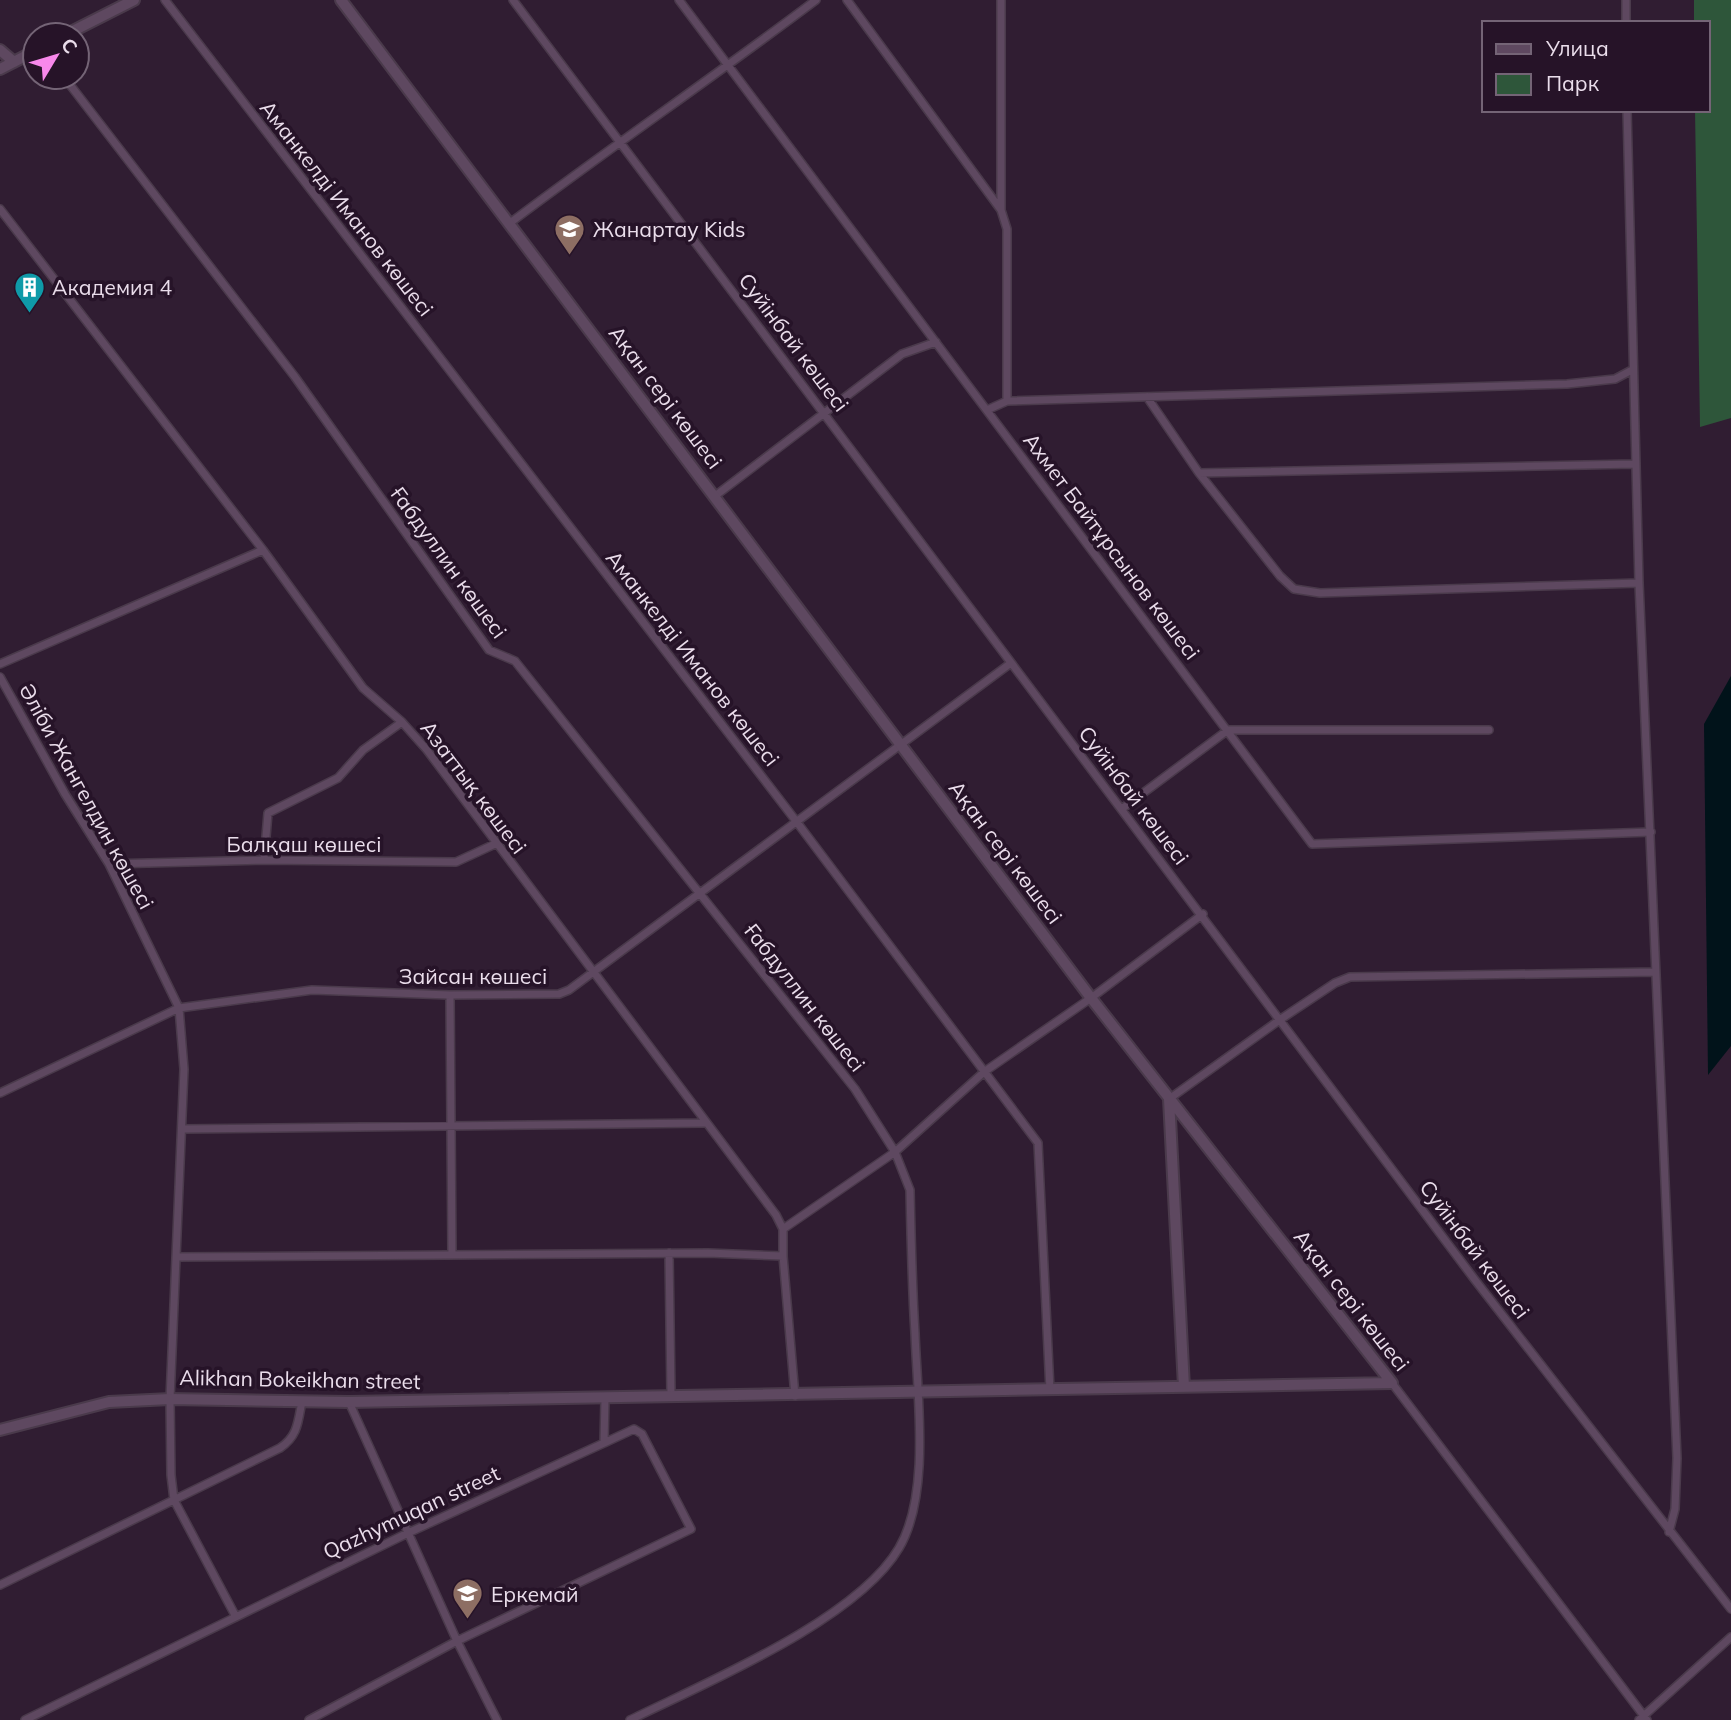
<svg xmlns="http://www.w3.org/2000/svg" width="1731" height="1720" viewBox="0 0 1731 1720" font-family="Mulish,sans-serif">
<rect width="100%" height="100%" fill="#301d32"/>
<path fill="#2e563a" d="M1694,0H1731V418L1700,427L1695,110H1708V23H1694Z"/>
<path fill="#01131a" d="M1731,676V1046L1708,1075L1704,724Z"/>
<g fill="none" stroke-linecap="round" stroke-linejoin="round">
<defs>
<path id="street" d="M165,0L796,821L1038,1143L1050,1390
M513,0L1475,1280L1731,1609
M679,0L1312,844L1651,832
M847,0L1001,210
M1626,0V23
M64,77L295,377L489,650L515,661L855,1089L895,1152L910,1190C911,1238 912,1286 915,1333C917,1394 931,1494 899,1548C857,1620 705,1683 630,1720
M1627,110L1639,583L1677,1458L1675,1509L1669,1532
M0,209L263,550L363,688L402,722L427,750L776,1215L783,1229V1256L795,1396
M510,223C611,147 715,76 816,0
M1147,397L1199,473L1280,576L1294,589L1320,593L1639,583
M1007,401L1567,384L1615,379L1632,370
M987,410L1007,401V229L1001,210V0
M1199,473L1634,464
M715,496L902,354L936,342
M0,664L263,550
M0,677L65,794L109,864L179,1008L184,1069L170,1399L171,1475L174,1500L236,1617
M1123,808L1228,730H1489
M264,860L268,813L338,778L363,750L402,722
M109,864L264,860L456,862L495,844
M450,995L452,1254
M0,1093L179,1008L312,990L450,995L559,994L569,990L1011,663
M1169,1099L1281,1019L1335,983L1350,977L1655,972
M183,1129L704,1123
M783,1229L895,1152L984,1072L1091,998L1203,914
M669,1253L671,1394
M177,1257L708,1253L783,1256
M1392,1383L1647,1720
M349,1402L457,1641L497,1720
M0,1585L280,1448C298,1436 298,1422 302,1401
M25,1720L408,1533L604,1443L605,1399
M309,1720L457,1641L691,1529L642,1434L634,1429L604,1443
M1639,1720L1731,1637"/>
<path id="secondary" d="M341,0L1091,998L1392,1383
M65,35L134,0
M0,50L14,62
M0,69L35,51
M1169,1099L1184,1387
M0,1430L109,1402L170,1399L349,1402L1392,1383"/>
</defs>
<use href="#street" stroke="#4a3a4b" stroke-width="10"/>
<use href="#secondary" stroke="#4a3a4b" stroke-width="14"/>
<use href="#street" stroke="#5e4860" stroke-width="7"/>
<use href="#secondary" stroke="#5e4860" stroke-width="10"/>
</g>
<defs>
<symbol id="school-pin" viewBox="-11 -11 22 30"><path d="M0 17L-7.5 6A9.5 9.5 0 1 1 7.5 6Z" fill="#8d6e63" stroke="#261328"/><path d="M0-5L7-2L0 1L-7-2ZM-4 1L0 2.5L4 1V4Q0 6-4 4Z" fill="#fff"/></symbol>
<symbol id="building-pin" viewBox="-11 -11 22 30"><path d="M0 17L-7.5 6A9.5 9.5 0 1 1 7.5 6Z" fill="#0f9aa8" stroke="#261328"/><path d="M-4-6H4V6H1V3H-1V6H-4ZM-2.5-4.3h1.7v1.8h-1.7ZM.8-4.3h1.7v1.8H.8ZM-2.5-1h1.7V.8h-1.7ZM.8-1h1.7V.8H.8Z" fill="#fff"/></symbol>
</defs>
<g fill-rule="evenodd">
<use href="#school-pin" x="552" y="212" width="35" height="47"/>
<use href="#building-pin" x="12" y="270" width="35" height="47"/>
<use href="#school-pin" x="450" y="1576" width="35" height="47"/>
</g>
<g text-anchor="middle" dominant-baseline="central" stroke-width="7" stroke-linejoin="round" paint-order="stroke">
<g font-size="21" fill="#eaddeb" stroke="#261328">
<text transform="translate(347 208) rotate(52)">Аманкелді Иманов көшесі</text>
<text transform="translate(794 342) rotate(53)">Суйінбай көшесі</text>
<text transform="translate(666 397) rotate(53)">Ақан сері көшесі</text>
<text transform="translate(1112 546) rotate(53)">Ахмет Байтұрсынов көшесі</text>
<text transform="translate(449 562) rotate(54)">Ғабдуллин көшесі</text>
<text transform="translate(693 658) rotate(52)">Аманкелді Иманов көшесі</text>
<text transform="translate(474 787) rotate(53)">Азаттық көшесі</text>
<text transform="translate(1134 795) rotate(53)">Суйінбай көшесі</text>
<text transform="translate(87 796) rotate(61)">Әліби Жангелдин көшесі</text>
<text x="304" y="844">Балқаш көшесі</text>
<text transform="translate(1006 852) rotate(53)">Ақан сері көшесі</text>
<text x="473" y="976">Зайсан көшесі</text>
<text transform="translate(805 997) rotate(52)">Ғабдуллин көшесі</text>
<text transform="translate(1475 1249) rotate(53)">Суйінбай көшесі</text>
<text transform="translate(1352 1300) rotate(52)">Ақан сері көшесі</text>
<text transform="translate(300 1379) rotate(1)">Alikhan Bokeikhan street</text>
<text transform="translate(411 1512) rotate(-25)">Qazhymuqan street</text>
</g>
<g font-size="21" fill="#eaddeb" stroke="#261328" text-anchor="start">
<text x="593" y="229">Жанартау Kids</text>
<text x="52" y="287">Академия 4</text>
<text x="491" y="1594">Еркемай</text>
</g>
</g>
<rect x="1482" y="21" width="228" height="91" fill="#261328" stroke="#746476" stroke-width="2"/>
<rect x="1496" y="44" width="35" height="10" fill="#5e4860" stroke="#746476" stroke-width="2"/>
<text x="1546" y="56" font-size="21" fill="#eaddeb">Улица</text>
<rect x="1496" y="74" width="35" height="21" fill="#2e563a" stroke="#746476" stroke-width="2"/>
<text x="1546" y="91" font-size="21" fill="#eaddeb">Парк</text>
<g transform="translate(56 56) rotate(52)"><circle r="33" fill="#261328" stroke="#746476" stroke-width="2"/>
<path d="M0-5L12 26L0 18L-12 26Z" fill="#f888eb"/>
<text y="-10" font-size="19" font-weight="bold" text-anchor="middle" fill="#eaddeb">С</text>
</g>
</svg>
